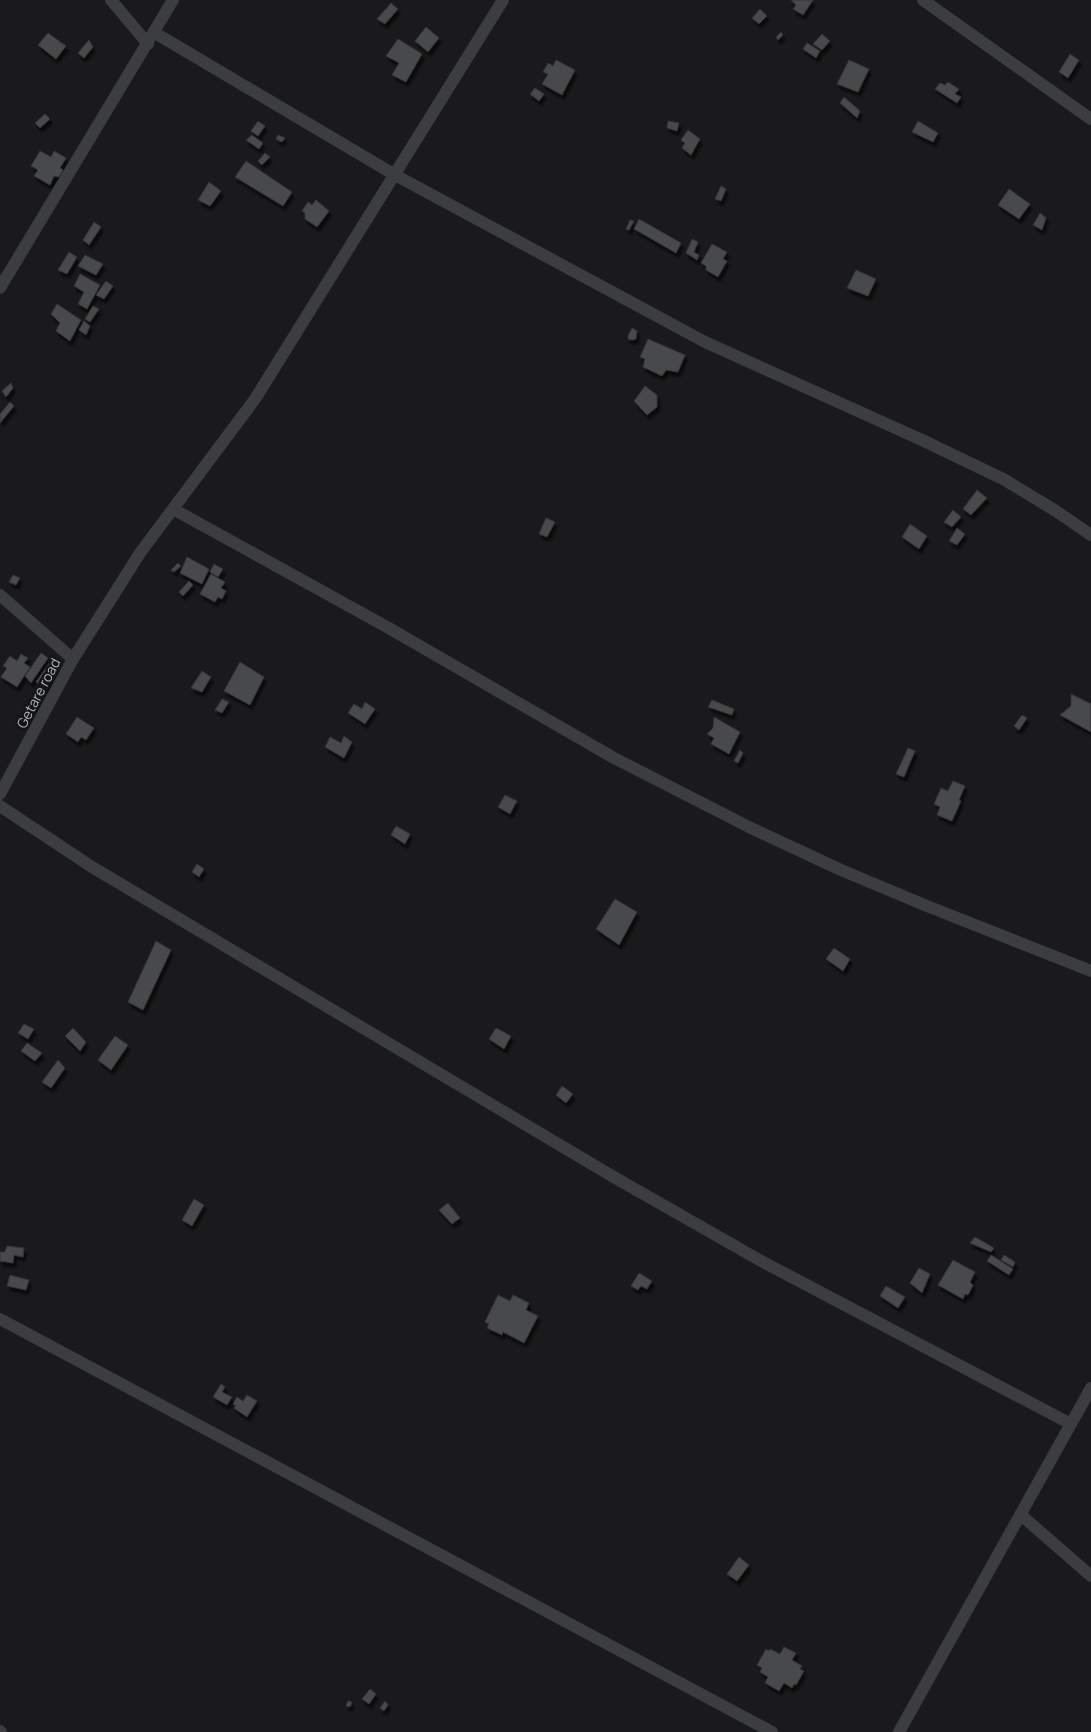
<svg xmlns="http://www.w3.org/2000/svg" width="1091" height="1732" viewBox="0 0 1091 1732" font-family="Manrope,sans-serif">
<defs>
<filter id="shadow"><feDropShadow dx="2.5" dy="4.5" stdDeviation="1" flood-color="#0009"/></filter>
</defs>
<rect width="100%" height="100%" fill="#1a1a1c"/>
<path fill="#47494c" stroke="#343538" filter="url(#shadow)" d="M791,0H813L803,15L793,9L796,5Z
M391,3L398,9L385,24L377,19Z
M760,9L767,16L759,24L752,18Z
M426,27L439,38L428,52L415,41Z
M781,32L783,35L778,40L776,37Z
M48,33L66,46L56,59L38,45Z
M822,34L830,41L822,50L813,44Z
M398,39L422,54L406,82L392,75L399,63L386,56Z
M89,40L93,47L84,58L78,53Z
M807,43L820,51L816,58L803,49Z
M1070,54L1079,60L1068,78L1059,72Z
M556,60L575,70L562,95L542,84L548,74L543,72L548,63L553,66Z
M849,60L869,69L858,92L837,84Z
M948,82L959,89L955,94L961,97L957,103L935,89L940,83L945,85Z
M535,88L544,94L539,101L530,94Z
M844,97L860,111L857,118L840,103Z
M45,114L50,119L40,128L35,123Z
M258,121L265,126L258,136L251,131Z
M668,121L679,123L677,131L667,128Z
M918,121L938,133L933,142L912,132Z
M688,130L700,139L691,155L682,148L685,143L681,140Z
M252,135L263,143L259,149L246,140Z
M278,135L285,138L282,142L276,139Z
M40,151L51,157L54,151L66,158L60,168L63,170L59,177L54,176L50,185L34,176L38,170L31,166Z
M265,153L270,157L262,165L258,161Z
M246,161L292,192L283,206L235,177Z
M209,182L221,191L210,206L198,200Z
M721,186L726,189L721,201L715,199Z
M1009,189L1030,204L1019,219L998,205Z
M316,200L329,211L317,227L305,219V213L302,211L308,202L312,205Z
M1040,213L1046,218L1042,230L1033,225Z
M639,219L681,243L676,253L634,229Z
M630,220L634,221L629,230L626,229Z
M94,222L101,227L89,245L83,240Z
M692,239L698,242L694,252L699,255L697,260L686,253Z
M712,244L727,252L723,259L727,261L718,277L706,270V266L701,263Z
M69,252L77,257L67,274L58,270Z
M85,255L103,264L96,275L78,266Z
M856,270L876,279L868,296L847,288Z
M80,274L100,285L87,309L78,304L84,292L74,286Z
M106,281L113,286L104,299L96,295Z
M57,304L81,320L70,341L56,331L60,323L51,314Z
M93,306L99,309L90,322L85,319Z
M84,321L90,326L86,335L79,330Z
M632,328L637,331L636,339L632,340L628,339V336Z
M648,339L685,355L678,372L666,370L662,376L643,367L645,359L640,357Z
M11,383L13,388L6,397L2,391Z
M645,386L657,395V407L647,415L634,401Z
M10,402L14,406L0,423V414Z
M977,490L987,498L971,515L963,509Z
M953,510L961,517L952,527L944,522Z
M546,518L555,522L547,537L539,534Z
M910,524L927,536L919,549L902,537Z
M957,528L965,534L957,545L949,541Z
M187,557L209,569L202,584L180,573Z
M178,563L181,566L174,572L171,570Z
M214,564L223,569L218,577L210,572Z
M211,574L225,582L221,588L226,591L222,599L218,597L215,602L200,594Z
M13,575L20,578L16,585L9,582Z
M189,581L193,585L183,596L179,592Z
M41,653L48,658L31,683L25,676Z
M21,654L28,658L24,663L30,667L17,687L1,677L7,668L3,666L10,656L17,661Z
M52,659L61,666L46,689L36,682Z
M240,662L264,677L250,705L224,691Z
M202,671L211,677L202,692L191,688Z
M1071,694L1091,704V732L1060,715L1071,706Z
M222,699L229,702L222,713L215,710Z
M712,700L734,709L732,715L708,707Z
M365,702L375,709L365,724L348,713L354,704L362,709Z
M1022,715L1027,718L1019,730L1014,726Z
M77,717L94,728L86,740L81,737L78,742L66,734Z
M714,717L740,732L729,754L711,744L714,738L707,734L713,728Z
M344,736L352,742L344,758L325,747L330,737L341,743Z
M908,748L915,751L904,777L896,774Z
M740,750L743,753L738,763L734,761Z
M953,781L965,786L959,800L961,801L952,821L937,815L940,807L934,804L941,788L948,791Z
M505,795L517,801L510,814L498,807Z
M396,826L410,834L405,844L391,835Z
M197,864L204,869L199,877L192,872Z
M615,899L637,912L619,945L596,929Z
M156,941L171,950L143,1010L128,1002Z
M834,948L850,959L843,971L826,959Z
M24,1024L34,1029L28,1039L18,1033Z
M73,1028L86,1042L80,1051L65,1036Z
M496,1028L511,1036L504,1049L489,1039Z
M115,1036L128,1045L111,1070L98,1060Z
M27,1043L42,1053L35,1061L21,1051Z
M58,1060L65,1068L51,1088L42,1082Z
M562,1086L573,1094L566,1103L556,1095Z
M194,1199L204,1205L192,1226L182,1220Z
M448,1203L460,1218L452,1224L439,1210Z
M975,1237L994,1248L991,1252L970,1243Z
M7,1246L24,1248L23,1257L14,1255L13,1263L0,1261V1252H5Z
M991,1255L1013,1269L1009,1275L987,1261Z
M1004,1255L1015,1262L1013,1267L1001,1260Z
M953,1260L975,1272L970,1282L973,1285L968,1295L965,1294L963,1299L938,1285Z
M919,1268L930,1274L922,1293L910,1283Z
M639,1273L652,1281L647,1289L641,1286L638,1290L631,1286Z
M10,1275L29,1280L26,1290L7,1286Z
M886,1286L905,1297L898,1308L880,1296Z
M498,1295L510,1301L513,1295L529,1303L526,1310L538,1316L524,1343L503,1332L502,1335L487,1328L489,1324L485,1322Z
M221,1384L225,1387L222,1392L232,1397L227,1405L213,1397Z
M247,1395L257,1401L247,1417L234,1408L236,1406L233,1404L237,1397L243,1401Z
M739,1557L749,1565L737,1581L727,1574Z
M784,1647L796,1653L792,1660L802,1666L800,1669L804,1671L796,1685L794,1684L792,1688L784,1683L779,1691L765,1683L768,1677L760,1672L762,1668L757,1665L766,1649L769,1651L770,1649L780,1654Z
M370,1689L376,1694L369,1704L362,1699Z
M348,1701L352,1702L350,1707L346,1706Z
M385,1701L388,1705L384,1711L380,1708Z"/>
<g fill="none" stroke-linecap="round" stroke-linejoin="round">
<path stroke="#3b3d41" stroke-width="12" d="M111,0L148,44
M923,0L1091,119
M155,33L395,175L705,342L922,440L1005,480L1056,511L1091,535
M0,288L173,0
M173,509L387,627L614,758L749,827L841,870L927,906L1091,971
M0,595L73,659L69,666
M0,794L73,659L140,553L255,399L503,0
M0,806L92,867L612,1176L763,1262L1071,1424
M0,1319L772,1732
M1021,1515L1091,1576
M0,1731L1,1732
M899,1732L1091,1388"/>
</g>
<g text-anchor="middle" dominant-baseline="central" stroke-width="5" stroke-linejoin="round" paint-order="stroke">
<g font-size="14" fill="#adb4bb" stroke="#151517">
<text transform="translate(38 693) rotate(-62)">Getare road</text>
</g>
</g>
</svg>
